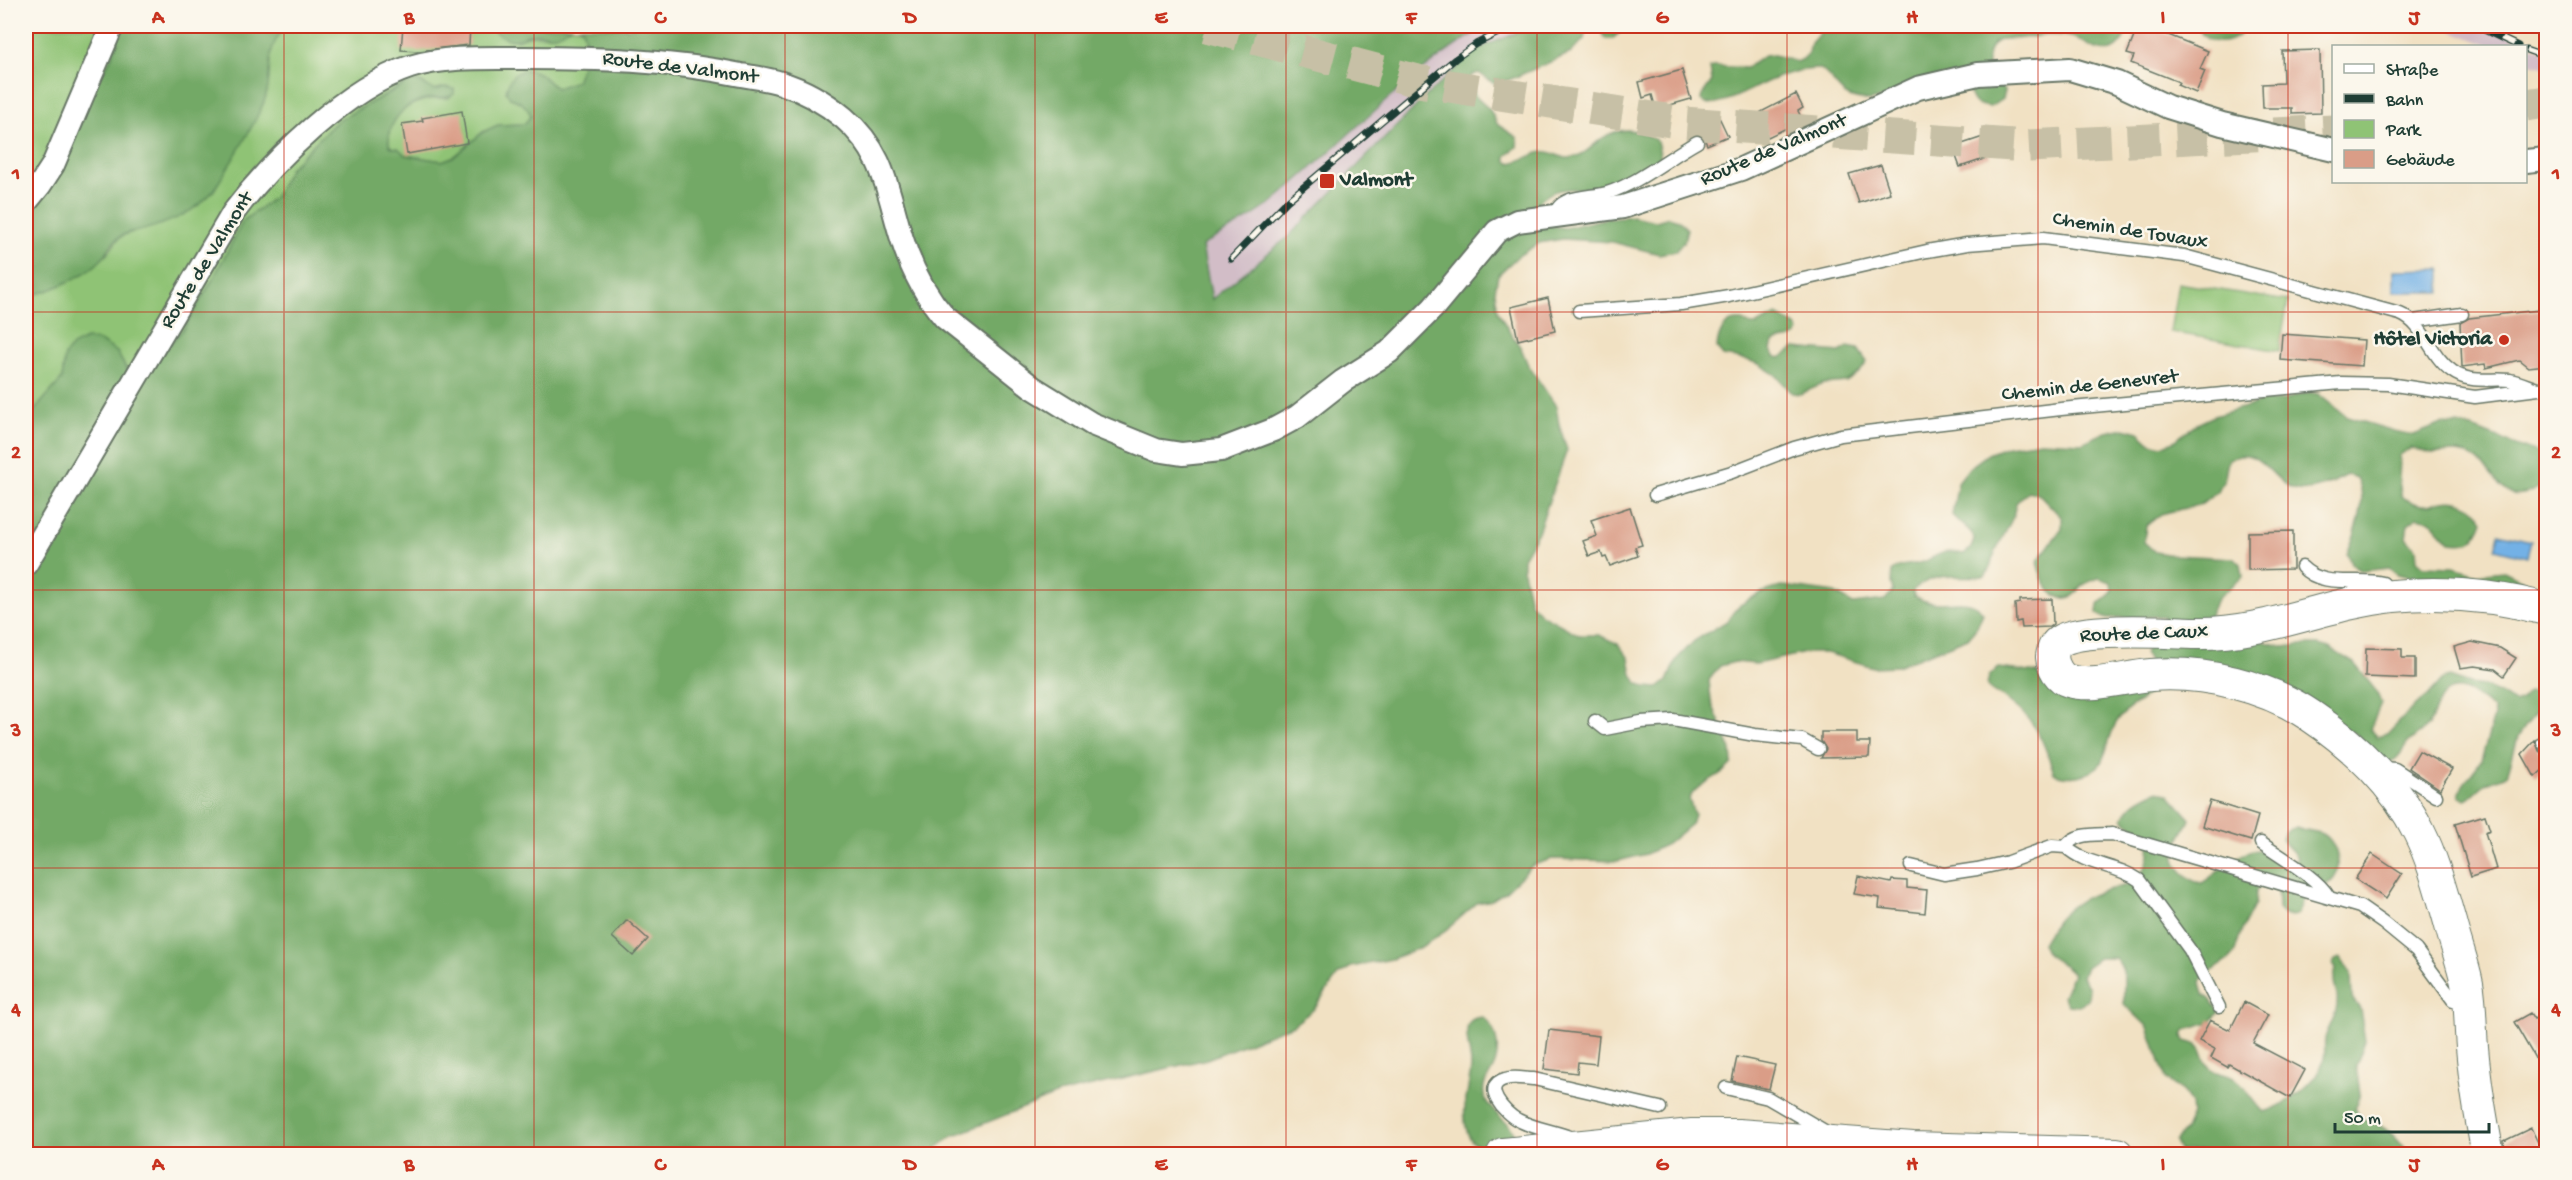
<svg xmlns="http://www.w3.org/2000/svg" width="2572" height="1180" viewBox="0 0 2572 1180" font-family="'Gochi Hand',sans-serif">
<rect width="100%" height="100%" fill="#fbf7ec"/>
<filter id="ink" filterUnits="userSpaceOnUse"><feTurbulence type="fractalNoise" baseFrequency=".0167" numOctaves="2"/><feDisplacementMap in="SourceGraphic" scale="12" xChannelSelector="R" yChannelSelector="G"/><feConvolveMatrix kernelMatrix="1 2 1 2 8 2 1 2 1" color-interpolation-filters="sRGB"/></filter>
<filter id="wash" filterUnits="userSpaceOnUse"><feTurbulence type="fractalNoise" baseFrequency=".008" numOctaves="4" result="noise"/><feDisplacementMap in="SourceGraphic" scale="24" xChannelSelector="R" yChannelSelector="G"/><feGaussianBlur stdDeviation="1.35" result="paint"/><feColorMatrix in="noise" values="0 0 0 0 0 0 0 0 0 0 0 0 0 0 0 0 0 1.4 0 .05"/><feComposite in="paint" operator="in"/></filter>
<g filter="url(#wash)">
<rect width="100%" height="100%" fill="#f1e1c3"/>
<path fill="#d2bdc7" d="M1486,26H1534L1477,49L1424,98L1288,237L1212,299L1201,246L1273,202L1375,108L1466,37Z
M2439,26H2488L2528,45L2546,51V68L2526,63V46H2490Z"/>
<path fill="#8fc375" stroke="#578054" stroke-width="1.5" d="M26,26H118L117,43L110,61L48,158L26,187Z
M287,26H490L496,33L517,40C540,28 550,44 571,26L582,28C589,47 584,63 576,82L557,88L549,84L540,73L510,98C520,101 527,105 531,116L524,124L498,125L483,132L455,156L442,161L405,155L398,148H393L389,145C387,109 418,97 449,98L454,90L446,87L434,90L420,82L410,81L337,121L290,168L275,197L243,221L213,279L184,328L147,371C126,373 127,371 117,352L65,355L62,379L26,420V295H34C52,285 87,271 102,259C119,245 111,236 138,231L214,190L264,102L271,49L276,36Z
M2178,283L2288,301L2279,351L2170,332Z"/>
<path fill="#73a966" stroke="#49734d" stroke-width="1.5" d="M118,26H287C260,52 276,74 263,104C250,134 231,162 214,190C195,213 171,222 143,230C137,231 130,231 125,234C113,238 108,253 100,261C87,275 45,295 26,295V187L110,61L117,43Z
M490,26H571C550,43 551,31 532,34C526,34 523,38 518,39C508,42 496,34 490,26Z
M578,26L628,28C648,20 694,35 706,26H1486C1407,73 1345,141 1275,200C1254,218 1225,231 1202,246L1212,299L1288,237L1424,98L1477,49L1534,26H1587L1584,39L1571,53L1504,82L1493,83L1479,73L1472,75L1469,81L1476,97L1490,110L1498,125L1518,138L1517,147L1506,156V160L1509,163C1522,162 1532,153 1544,152C1554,150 1559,161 1574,157C1586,154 1592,146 1601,139C1620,126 1639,128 1657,141L1662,162C1646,169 1628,181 1611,186C1586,193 1549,179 1535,209L1552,226L1565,228L1608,218L1633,216L1656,221L1669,217L1678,220L1687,229L1684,241L1676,251L1659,254L1612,242L1563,239L1539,243L1518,256L1498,275L1495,291L1498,312L1508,329L1521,348L1528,365L1556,406L1559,424L1567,450L1538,532L1523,558V571L1530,603L1541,614L1579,635H1599L1618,644L1629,658L1632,674L1637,683L1646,687L1658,688L1667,681L1676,660L1694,641L1727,621L1740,605L1760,593L1784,586L1835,593L1853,604L1885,600L1893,591L1891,583L1892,571C1902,563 1907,566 1919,563C1940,557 1938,548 1964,554C1987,534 1964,529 1952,515L1958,482L1969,468L1988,454L2008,446L2040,441L2082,443L2106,432L2124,428L2139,432L2151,443L2162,446L2176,440L2193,426L2214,416L2266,401L2284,400L2309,392L2318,394L2347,417L2394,431L2414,435L2442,424L2457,425L2472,428L2534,452L2546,453V483C2497,517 2500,467 2466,454C2452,449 2447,454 2434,453C2426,453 2419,450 2411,448L2400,456L2399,482L2402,497C2411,502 2419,506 2429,505C2434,504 2439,501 2443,501C2460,498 2475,506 2483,520C2475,541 2473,545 2450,542L2430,520L2418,517L2408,524L2406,537L2416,549L2417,560L2424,566L2454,567L2477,574L2504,571L2522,580L2521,587L2424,581L2398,574L2389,568L2362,571L2351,564L2347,554C2356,532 2369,500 2357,478L2347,475C2332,482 2311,495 2294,489C2275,483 2262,452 2240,455C2237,455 2231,459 2228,461L2225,477L2218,491L2202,504L2161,514L2146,526L2144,542L2155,552L2173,555L2234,558L2241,564L2243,577C2227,590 2210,599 2209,622L2251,638L2285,647L2299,645H2318L2329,648L2354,663L2377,692L2381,704L2370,729L2378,737L2388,734L2416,704L2427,697L2443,679L2450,677L2469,684L2485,686L2515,703L2521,700L2528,692H2535L2542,697L2540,705L2518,737L2507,775C2500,779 2495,779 2489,782C2479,786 2474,797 2465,799L2459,795L2463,785L2481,761L2494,716L2493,709C2478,697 2457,677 2441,698C2436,706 2434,716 2429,724C2424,732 2414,736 2408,743C2401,753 2397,761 2385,765L2355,733L2150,662L2144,653L2165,616L2104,618L2097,613L2098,604L2106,599L2112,591L2111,582L2099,578C2094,580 2086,583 2082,586C2078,590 2077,594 2073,596C2052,606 2041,578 2037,562L2062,528V518L2040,495L2028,491L2016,503L2013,517L1992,559L1990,569L1985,576C1955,579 1939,569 1913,590L1914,596C1942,613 1965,590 1983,613L1977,627L1968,638L1897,666L1873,667L1827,653H1805L1756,664L1735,662L1720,666L1709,680L1711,701L1731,750L1732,763C1721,779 1699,780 1689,799L1694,814L1691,824L1667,844L1646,854L1618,861L1552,859L1533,865L1505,892L1492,900L1477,903L1444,932L1421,947L1392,959L1351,967L1338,975L1313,1010L1293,1025L1207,1059L1058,1094L953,1136L928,1154H26V420L62,379L65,355L72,346L86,339L100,341L117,352L126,369L131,372L147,371L184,328L213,279L243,221L275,197L290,168L337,121L411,81L420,82L434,90L446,87L454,89V94C447,99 439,97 431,98C407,101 387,120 389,145L393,148H398L405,155L442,161L455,156L483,132L498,125L524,124L531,116C527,105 520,101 510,98L506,91C509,76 521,64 538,73C545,76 549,84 557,88L576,81C584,63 589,47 582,28Z
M1597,26H1596H1675L1649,31H1622L1612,39H1606Z
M1826,26H2130C2124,35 2123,47 2111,50C2097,54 2085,41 2072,37C2054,33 2040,36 2022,38C2016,39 2009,38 2003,39C1986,42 1985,64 1992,77C1995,82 2001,86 2004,91L2002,99L1990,107C1966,103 1975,100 1965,84L1869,101C1836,98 1842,87 1821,69C1795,68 1772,79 1750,90C1735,97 1723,104 1706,104L1701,100L1702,95L1712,81L1710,68L1715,66L1746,68L1764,56L1774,55L1797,62L1803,59L1809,53L1811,43Z
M2197,26H2247C2234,45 2208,50 2197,26Z
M1777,315L1796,326L1799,331C1794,342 1783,338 1773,342L1771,350L1774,356L1780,358L1795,348L1840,352L1848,347L1858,349L1867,362L1860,372L1846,382L1823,384L1800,394L1792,393L1776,375L1759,364L1747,360L1723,356L1717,348C1718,335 1724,318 1742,321C1747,322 1750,326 1755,325C1762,324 1770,317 1777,315Z
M1999,668L2037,673L2050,681L2146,684L2148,695C2136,704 2120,713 2114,727C2104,749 2107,773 2077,776C2067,777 2062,777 2054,773C2044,742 2037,722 2010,702C2002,695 1994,694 1987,686L1989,676Z
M2156,791L2168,793L2190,818C2184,837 2164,852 2182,871C2189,878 2192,882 2202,883C2221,872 2244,844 2268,851C2277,854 2285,860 2293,864L2297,858C2293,850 2286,847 2282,839L2285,831L2296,827C2305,831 2316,831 2323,834C2338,842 2345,873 2329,883C2322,887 2314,887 2308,893C2302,899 2300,906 2298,914L2292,917L2284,915L2278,909L2277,886L2272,883L2261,886L2256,891L2255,904L2242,929L2234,954L2228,961L2204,976L2201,982L2204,995L2210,999L2219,1012L2210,1023L2185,1030L2183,1036L2185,1041C2208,1046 2198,1053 2209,1067C2216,1075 2227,1073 2235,1079C2247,1087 2253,1102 2264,1112C2287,1105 2318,1084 2324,1058C2326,1051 2323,1042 2326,1035C2331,1023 2339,1010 2337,996C2335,981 2332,986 2336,969L2333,964L2335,960L2340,958L2351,973L2352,998L2360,1009L2365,1041L2356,1066L2360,1093L2355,1108L2361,1119C2383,1123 2397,1136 2408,1154H2231L2224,1150L2179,1151L2175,1142L2185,1130L2192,1114L2191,1103L2183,1092L2166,1079L2148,1027L2124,1004C2122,987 2129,972 2115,958H2099L2086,967L2082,977L2089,988L2088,998L2079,1006L2068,1005L2063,996L2073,974C2062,958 2049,965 2042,943C2050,930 2059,915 2071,907C2093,890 2108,892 2131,883C2146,877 2155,848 2145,835C2139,827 2129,826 2123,818C2130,803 2141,798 2156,791Z
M1483,1017C1495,1026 1500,1045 1496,1060C1494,1073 1481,1081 1484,1095C1488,1111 1506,1119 1514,1132C1510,1139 1507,1147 1499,1150C1486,1155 1470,1144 1467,1131C1460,1109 1470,1089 1471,1066C1471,1053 1464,1037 1468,1025C1471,1018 1476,1018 1483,1017Z"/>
<path fill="#73b1e6" stroke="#49778d" stroke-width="1.5" d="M2441,269V292H2394V270Z
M2499,533L2531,541L2527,557L2495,549Z"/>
<g id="blocks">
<path fill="#da9d87" d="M403,26H470L469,45L419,51L401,50Z
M2131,26H2146L2208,51L2200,69L2205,71L2196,93L2177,85L2179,82L2131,63L2134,56L2127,54L2135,34Z
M2320,50L2321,113L2292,114V108H2263L2262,84L2283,83L2282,51Z
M1682,70L1691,99L1656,109L1652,95L1643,98L1639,82Z
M1796,94L1803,108L1798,111L1803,120L1768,137L1757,114Z
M462,111L467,143L407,154L402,124L423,121L422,118Z
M1719,117L1728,136L1707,145L1699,126Z
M1983,137L1990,157L1960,167L1954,151L1957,150L1956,146Z
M1881,165L1890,193L1859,203L1849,174Z
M1548,298L1555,331L1518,340L1511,307Z
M2547,309V365L2528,367L2519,360L2486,368L2485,364L2462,367L2460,323L2469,318Z
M2282,334L2364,340L2362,366L2280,360Z
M1630,507L1642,545L1635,547L1638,556L1610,566L1606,557L1603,558L1601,552L1589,556L1583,541L1597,536L1591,520Z
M2293,531V569L2248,570V532Z
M2052,599L2053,624L2049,627L2022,628L2021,621L2016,622L2015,604L2020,603V600Z
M2472,642L2500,648L2516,658L2504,676L2495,669L2475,666L2460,668L2454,647Z
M2366,648L2402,649V658H2415V679L2365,677Z
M1821,732H1857V742H1870L1869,757L1821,758L1826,749L1821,741Z
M2535,740L2539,751L2547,754V766L2535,777L2522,754Z
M2419,751L2452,769L2440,789L2409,768Z
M2210,801L2258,816L2251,841L2202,826Z
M2485,815L2490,830L2485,832L2496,869L2471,877L2455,824Z
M2372,854L2402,874L2386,899L2355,879Z
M1858,876L1891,883L1892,880L1907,881V888L1927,890L1925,913L1879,908L1880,898L1854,894Z
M627,920L648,939L633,956L612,937Z
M2244,1002L2268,1015L2253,1043L2305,1070L2290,1098L2229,1064L2227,1067L2211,1058L2215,1049L2199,1041L2210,1020L2230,1030Z
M2530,1013L2534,1019L2541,1016L2547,1026V1079L2514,1022Z
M1549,1030L1599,1036L1596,1064L1578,1062L1577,1073L1544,1069Z
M1737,1057L1775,1065L1769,1089L1732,1081Z
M2531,1128L2544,1155H2505L2504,1141Z"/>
</g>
</g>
<g filter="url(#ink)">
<use href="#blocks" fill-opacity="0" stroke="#687666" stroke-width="1.5"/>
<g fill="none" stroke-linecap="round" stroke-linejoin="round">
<path stroke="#c7c0a6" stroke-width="33" stroke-dasharray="33 16" stroke-linecap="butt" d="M1207,26L1418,81L1684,123L2028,146L2334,131
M2526,105L2546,102"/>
<defs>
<path id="lane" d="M1555,216C1558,194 1591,198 1607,193C1639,183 1668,158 1697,142
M1579,311L1681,304L1729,296L1927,251L1967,244L2043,238L2184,256L2400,314C2425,324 2430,356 2452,371C2469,384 2491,378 2510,380C2520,382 2528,386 2537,389
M2413,321L2462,314
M1655,495L1732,472L1794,448L1841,435L2061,409L2341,383L2388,384L2475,397L2546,388
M2302,567C2323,589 2358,577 2383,583L2390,592
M1595,721L1605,729L1641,722L1673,720L1755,735L1802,740L1818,749
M2543,742L2546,746
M2382,768L2395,769L2436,796
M2261,843C2279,856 2318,878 2328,896
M1911,866L1944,874L1977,869L2008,862L2052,846L2066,847
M2219,1007L2190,950L2139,880C2116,864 2086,866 2066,847C2074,832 2097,835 2112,834L2360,907L2383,923L2416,950L2453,1000L2468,1001
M1726,1088L1768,1098L1828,1133
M1572,1138C1555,1131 1535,1129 1518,1120C1505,1114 1480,1086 1505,1079C1514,1076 1525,1079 1534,1079L1660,1108"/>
<path id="street" d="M2526,161L2546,159
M26,202L40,185L53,165L112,26
M26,564L233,213C273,160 346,88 410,67C445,56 487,58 523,58C597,58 668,60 741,75C754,77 768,79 781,83C804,90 826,103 844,118C885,153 887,191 902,239C911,268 925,295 945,318L1032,387L1092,424L1156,450L1182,454L1221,450L1273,430L1297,417L1343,381L1389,352L1433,308L1497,231L1517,221L1623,207L1741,169L1918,88L1978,74L2070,69L2117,83L2168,107L2222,124L2334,150"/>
<path id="secondary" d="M1503,1154L1692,1135H1738L1913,1148L2117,1154
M2488,1154C2481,1119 2475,1083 2472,1047C2470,1026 2471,1004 2467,983C2463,963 2455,942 2450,922C2441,891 2433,860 2419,832C2397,786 2353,744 2311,716C2267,686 2204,671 2151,675C2125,677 2095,688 2069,681C2059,678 2053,667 2052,657C2053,650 2054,645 2060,641C2081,627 2168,632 2196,633C2263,635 2326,603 2393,596C2443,591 2497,596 2546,609"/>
</defs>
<use href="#lane" stroke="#687666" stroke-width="15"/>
<use href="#street" stroke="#687666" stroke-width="26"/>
<use href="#secondary" stroke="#687666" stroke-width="34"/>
<use href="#lane" stroke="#fff" stroke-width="12"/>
<use href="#street" stroke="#fff" stroke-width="22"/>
<use href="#secondary" stroke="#fff" stroke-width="32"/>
<defs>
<path id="rail" d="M2476,26L2518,46
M2526,50L2546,57
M1231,259L1287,201L1455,59L1476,44L1512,26"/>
</defs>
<use href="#rail" stroke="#1f3d34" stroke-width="7"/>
<use href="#rail" stroke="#fbf7ec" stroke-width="4.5" stroke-dasharray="14" stroke-linecap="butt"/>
</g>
</g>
<path fill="none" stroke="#c8321e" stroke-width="1.5" stroke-opacity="0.55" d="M284,26V1154M534,26V1154M785,26V1154M1035,26V1154M1286,26V1154M1537,26V1154M1787,26V1154M2038,26V1154M2288,26V1154M26,312H2546M26,590H2546M26,868H2546"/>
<g fill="#c8321e" stroke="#fbf7ec" stroke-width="2">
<rect x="1319" y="173" width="16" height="16" rx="3"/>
<circle cx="2504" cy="340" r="6"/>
</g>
<g text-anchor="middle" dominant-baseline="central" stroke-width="5" stroke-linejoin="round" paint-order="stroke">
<g font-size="21" fill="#1f3d34" stroke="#fbf7ec">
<text transform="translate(680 69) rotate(7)">Route de Valmont</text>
<text transform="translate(1774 151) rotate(-23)">Route de Valmont</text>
<text transform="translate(2130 232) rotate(9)">Chemin de Tovaux</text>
<text transform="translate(208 261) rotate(-58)">Route de Valmont</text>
<text transform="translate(2090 387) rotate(-6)">Chemin de Genevret</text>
<text transform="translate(2144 635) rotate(-2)">Route de Caux</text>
</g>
<g font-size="21" font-weight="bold" fill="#1f3d34" stroke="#fbf7ec" text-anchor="start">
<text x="1340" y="181">Valmont</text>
<text x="2492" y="340" text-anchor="end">Hôtel Victoria</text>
</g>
</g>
<rect width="2572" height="1180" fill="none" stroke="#fbf7ec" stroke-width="66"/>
<rect x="2332" y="45" width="195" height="138" fill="#fbf7ec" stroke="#a3ada2" stroke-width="1.5"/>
<rect x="2344" y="64" width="30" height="9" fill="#ffffff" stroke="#a3ada2" stroke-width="1.5"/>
<text x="2386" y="75" font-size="18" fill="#1f3d34">Straße</text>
<rect x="2344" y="94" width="30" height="9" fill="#1f3d34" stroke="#a3ada2" stroke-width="1.5"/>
<text x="2386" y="105" font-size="18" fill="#1f3d34">Bahn</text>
<rect x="2344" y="120" width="30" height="18" fill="#8fc375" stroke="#a3ada2" stroke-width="1.5"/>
<text x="2386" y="135" font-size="18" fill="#1f3d34">Park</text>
<rect x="2344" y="150" width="30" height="18" fill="#da9d87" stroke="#a3ada2" stroke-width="1.5"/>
<text x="2386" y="165" font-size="18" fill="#1f3d34">Gebäude</text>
<path d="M2335 1123v9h154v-9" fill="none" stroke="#1f3d34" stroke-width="3"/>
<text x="2344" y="1123" font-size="18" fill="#1f3d34" stroke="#fbf7ec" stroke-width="4.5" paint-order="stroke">50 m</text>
<rect x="33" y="33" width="2506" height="1114" fill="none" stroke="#c8321e" stroke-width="2"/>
<g font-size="20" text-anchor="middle" font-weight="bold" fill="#c8321e">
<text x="158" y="23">A</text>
<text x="409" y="23">B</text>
<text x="660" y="23">C</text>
<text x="910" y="23">D</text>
<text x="1161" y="23">E</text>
<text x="1411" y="23">F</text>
<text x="1662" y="23">G</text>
<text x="1912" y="23">H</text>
<text x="2163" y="23">I</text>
<text x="2414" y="23">J</text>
<text x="16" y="179">1</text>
<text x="2556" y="179">1</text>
<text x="16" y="458">2</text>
<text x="2556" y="458">2</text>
<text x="16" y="736">3</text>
<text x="2556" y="736">3</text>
<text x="16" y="1015">4</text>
<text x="2556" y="1015">4</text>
<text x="158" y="1170">A</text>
<text x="409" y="1170">B</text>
<text x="660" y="1170">C</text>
<text x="910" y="1170">D</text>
<text x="1161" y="1170">E</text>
<text x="1411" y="1170">F</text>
<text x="1662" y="1170">G</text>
<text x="1912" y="1170">H</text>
<text x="2163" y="1170">I</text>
<text x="2414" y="1170">J</text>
</g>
</svg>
